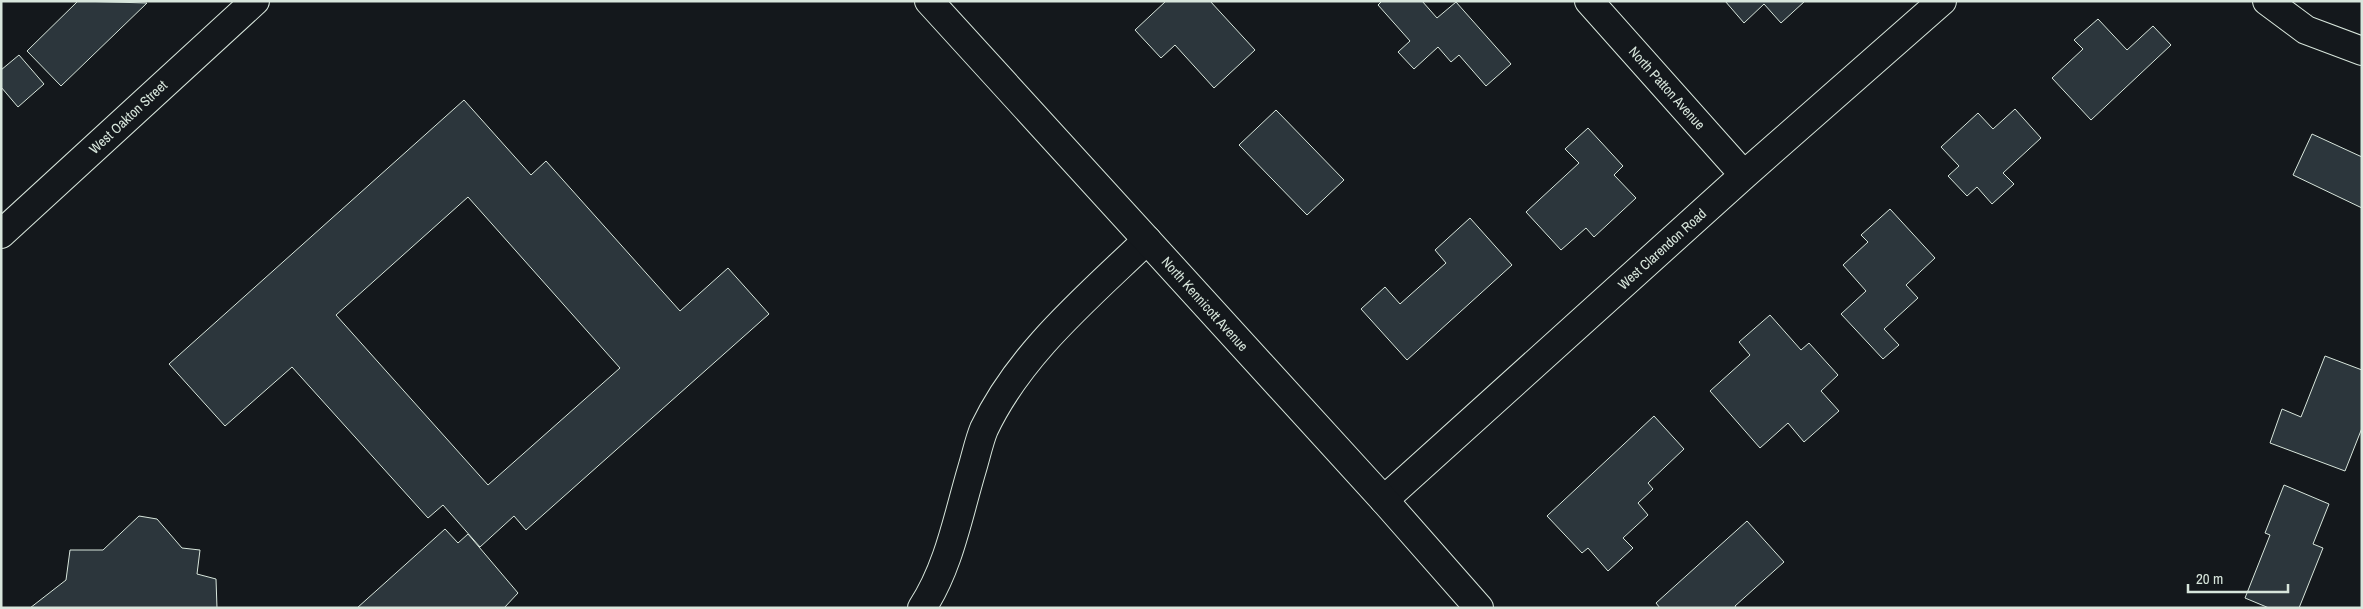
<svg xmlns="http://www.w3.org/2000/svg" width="2363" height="609" viewBox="0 0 2363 609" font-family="'Archivo Narrow',sans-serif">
<rect width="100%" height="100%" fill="#14181c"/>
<path fill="#2c363c" stroke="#d8e6dc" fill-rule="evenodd" d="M78,1L147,3L61,86L27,51Z
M1166,1H1210L1255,50L1214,88L1175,45L1161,58L1135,30Z
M1382,1H1422L1437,18L1456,2L1511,64L1486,86L1459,55L1451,62L1438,47L1414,69L1398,52L1410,41L1378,5Z
M1725,1H1805L1781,23L1764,4L1744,23Z
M2098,19L2127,50L2153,26L2171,45L2091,120L2052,78L2083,49L2074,40Z
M19,55L44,84L18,107L1,87V70Z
M464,100L531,175L546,161L680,311L728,268L769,314L526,530L514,516L480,547L443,505L428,518L292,367L225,426L169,364ZM468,197L620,368L488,485L336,315Z
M2015,109L2041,138L2003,173L2014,184L1992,204L1977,187L1967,196L1948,176L1959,166L1941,147L1978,113L1993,129Z
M1276,110L1344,180L1307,215L1239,145Z
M1588,128L1623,166L1614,175L1636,198L1594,237L1586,228L1561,250L1526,212L1579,163L1565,149Z
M2312,134L2362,157V208L2293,175Z
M1890,209L1935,258L1906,285L1918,298L1884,329L1899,345L1883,359L1841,314L1866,291L1843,265L1868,242L1861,235Z
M1470,218L1512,265L1407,360L1361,309L1385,287L1400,304L1446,263L1435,250Z
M1770,315L1801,350L1809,343L1838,375L1821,391L1839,411L1804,442L1788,423L1760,448L1710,391L1750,355L1739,342Z
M2325,356L2362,370V428L2345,471L2270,443L2282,409L2301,417Z
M1654,416L1684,449L1648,483L1653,489L1638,503L1648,515L1623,538L1633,548L1608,571L1588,548L1582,553L1547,516Z
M2284,485L2329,504L2313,544L2323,548L2299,608H2269L2245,598L2270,535L2265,533Z
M139,516L157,519L182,548L200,550L197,574L216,579L217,608H30L66,580L70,550H103Z
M1747,521L1784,562L1735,606L1736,608H1660L1656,603Z
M445,529L458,543L468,534L518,593L504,608H357Z"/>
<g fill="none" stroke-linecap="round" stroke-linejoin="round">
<defs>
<path id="street" d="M1589,1L1744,175
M2267,1L2306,30L2362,51
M1,234L255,1
M1384,500L1744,175L1942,1
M922,608C949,567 958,516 972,469C976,456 979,441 984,429C1020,353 1088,297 1147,240"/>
<path id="secondary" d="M929,1L1384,500L1479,608"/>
</defs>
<use href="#street" stroke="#d8e6dc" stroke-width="30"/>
<use href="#secondary" stroke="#d8e6dc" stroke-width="30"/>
<use href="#street" stroke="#14181c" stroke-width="28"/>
<use href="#secondary" stroke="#14181c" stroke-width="28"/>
</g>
<g text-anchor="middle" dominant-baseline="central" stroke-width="4" stroke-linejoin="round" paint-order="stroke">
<g font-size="14" fill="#d8e6dc" stroke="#14181c">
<text transform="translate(1667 88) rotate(48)">North Patton Avenue</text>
<text transform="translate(128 117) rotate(-43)">West Oakton Street</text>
<text transform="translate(1662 249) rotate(-42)">West Clarendon Road</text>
<text transform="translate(1205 304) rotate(48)">North Kennicott Avenue</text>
</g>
</g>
<rect width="2363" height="609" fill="none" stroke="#d8e6dc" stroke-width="5"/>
<path d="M2188 584v8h100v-8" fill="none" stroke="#d8e6dc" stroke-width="2.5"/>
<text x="2196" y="584" font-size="15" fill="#d8e6dc" stroke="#14181c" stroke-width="4" paint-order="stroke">20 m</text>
</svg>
